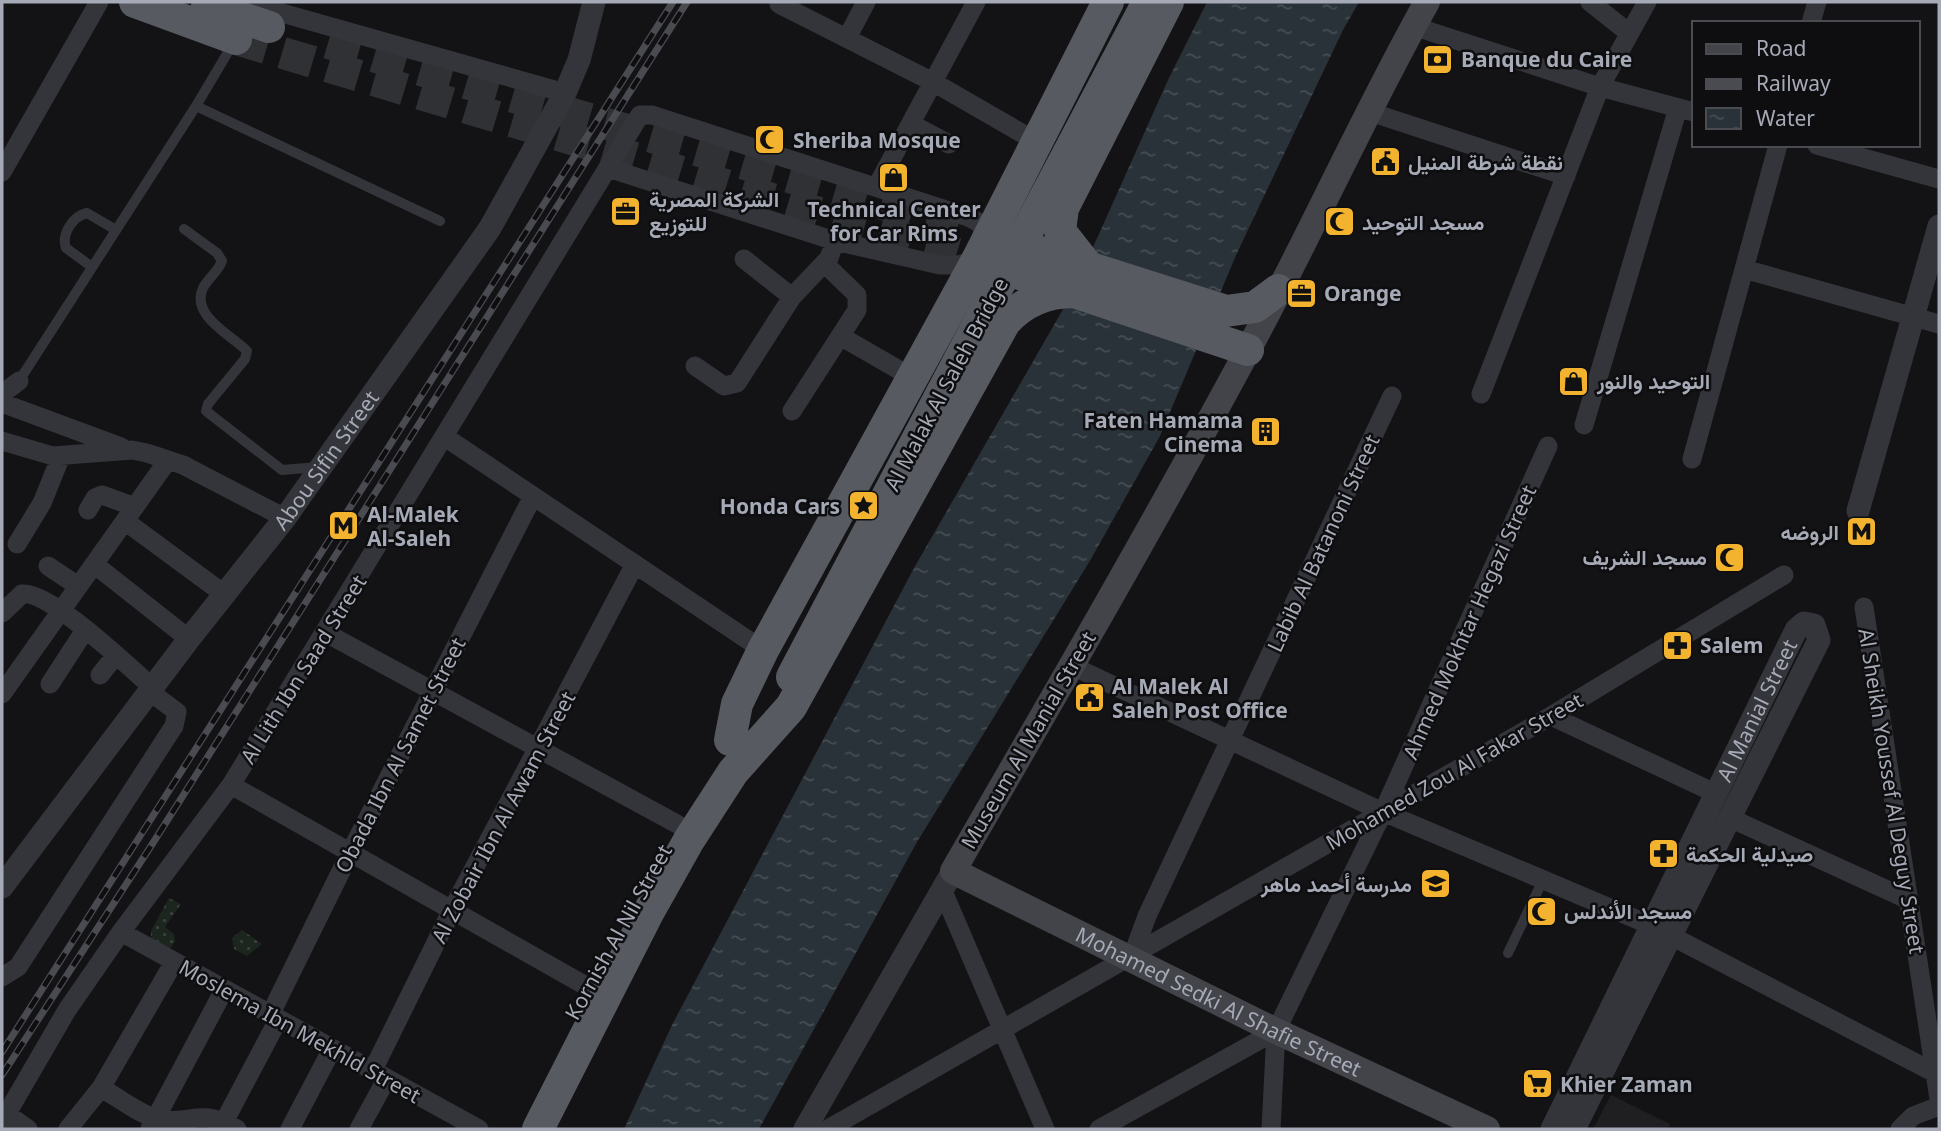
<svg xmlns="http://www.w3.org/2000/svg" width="1941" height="1131" viewBox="0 0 1941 1131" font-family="'Noto Sans',Vazirmatn,sans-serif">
<defs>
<pattern id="grass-dots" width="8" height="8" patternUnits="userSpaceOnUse" patternTransform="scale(1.75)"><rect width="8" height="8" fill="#1d251f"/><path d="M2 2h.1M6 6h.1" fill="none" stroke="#3b423d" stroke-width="1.8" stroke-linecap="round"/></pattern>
<pattern id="water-ripples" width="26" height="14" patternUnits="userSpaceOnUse" patternTransform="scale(1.75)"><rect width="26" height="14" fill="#2a3239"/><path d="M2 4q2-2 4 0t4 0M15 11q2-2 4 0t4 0" fill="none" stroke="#464d53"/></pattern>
</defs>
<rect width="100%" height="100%" fill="#131315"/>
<path fill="#1f1f22" d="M1611,1095L1670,1124L1668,1129H1593Z"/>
<path fill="url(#grass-dots)" d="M169,898L181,904L165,927L174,934L175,941L170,949L151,942V931Z
M242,930L262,944L247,956L234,949L232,938Z"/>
<path fill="url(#water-ripples)" d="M1207,2H1359L1343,30L1237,253L1160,436L1091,559L917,842L759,1129H624L672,1025L914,568L1073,292L1168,80Z"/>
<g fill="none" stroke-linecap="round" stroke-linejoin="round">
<path stroke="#303135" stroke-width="32" stroke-dasharray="32 16" stroke-linecap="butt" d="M236,39L977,260
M328,43L989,235"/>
<path stroke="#34353a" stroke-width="10" d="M196,106L440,221
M184,229L217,253L222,261C218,272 208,278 203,288C190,315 231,335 247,351L245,359L208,404L206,411L282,470L319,467
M92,267L66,248C61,234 73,216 87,213L116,230
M19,381L196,106L234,42
M1508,953L1543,880"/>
<path stroke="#34353a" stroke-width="19" d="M243,2L565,93
M1590,2L1629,33
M779,4L933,82L1037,142
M1811,23L1817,2
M1413,26L1600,87L1694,112
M847,38L866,2
M1367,111L1566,176
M911,124L949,144
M1817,145L1939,179
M608,168L835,241L940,265H958L977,260
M2,172L99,2
M877,186L976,2
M744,259L792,297
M1744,269L1939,324
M840,336L913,378
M695,366L724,386L737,383L792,297L829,258L835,241
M2,394L19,381
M1481,394L1600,87L1647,2
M2,403L121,447
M792,411L857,310V295L824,263
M1584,425L1678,108
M445,437L763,650
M2,441L53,456L132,450L147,453L183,465L285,518
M1692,459L1778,145
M88,510L95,498L102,495L135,507
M125,521L224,594
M17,544L42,503L61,456
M94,564L189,639
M48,566L78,586
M1864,607L1939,1099
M2,613L22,594C49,590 129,667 152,687
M326,633L677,824
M1072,666L1383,812L1650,925L1935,1073L1939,1070
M100,675L115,656
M50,684L85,630
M2,694L168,460
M1551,716L1717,794
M231,785L586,986
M1730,818L1909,900
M942,889L1045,1129
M121,932L479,1129
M1132,957L1147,916L1392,396
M2,977L18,967L174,726L177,712L149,691
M270,1015L350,853L533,496
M373,1070L452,910L635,564
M101,1088C118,1097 140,1115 158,1119C195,1126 196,1106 237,1129
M7,1114L28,1129
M2,1122L67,1010L121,932L231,785L640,115H652L968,217L978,222L989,235
M224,1122L278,1020
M68,1129L101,1088L174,962
M150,1129L224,990
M290,1129L332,1049
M359,1129L387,1078
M828,1129L1551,716L1784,575
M1099,1129L1276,1031L1383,812L1548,446
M1271,1129L1276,1031
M1900,1129L1913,1116L1939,1106"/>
<g stroke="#34353a" stroke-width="23">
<path d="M1858,511L1939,226"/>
<path id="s1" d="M2,887L189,639L285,518L490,228L565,93L579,60L594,2"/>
<path d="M805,1129L953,871"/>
<path id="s2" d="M1552,1129L1796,630L1804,623L1814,625L1819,640L1574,1129"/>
</g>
<path stroke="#42444a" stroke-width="26" id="s3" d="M1427,2C1363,116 1310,236 1248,350C1153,526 1053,698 953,871L1276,1031L1487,1129"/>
<path stroke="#585a62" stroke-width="32" d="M135,2L236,39
M207,6L269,27
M996,238L1226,311L1255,307L1278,290
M981,261L1248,350
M1089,268L1060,231L1063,208L1168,2
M730,740L737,704L763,650L977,260L1108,2
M538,1129L648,913L689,840L733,772L791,707L1005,322C1023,302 1046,292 1073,292"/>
<defs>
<path id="rail" d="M2,1052L673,2
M2,1075L151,846L687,2"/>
</defs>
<use href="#rail" stroke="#494b51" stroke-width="7"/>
<use href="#rail" stroke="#0e0e10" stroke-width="4.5" stroke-dasharray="13" stroke-linecap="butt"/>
<path stroke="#585a62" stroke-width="32" d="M792,677L1148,2"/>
</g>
<defs>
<symbol id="bank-square" viewBox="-11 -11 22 22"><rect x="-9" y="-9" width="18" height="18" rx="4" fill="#f3b32e" stroke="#0e0e10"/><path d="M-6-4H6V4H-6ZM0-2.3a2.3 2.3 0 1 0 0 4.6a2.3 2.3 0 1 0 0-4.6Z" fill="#111"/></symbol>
<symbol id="mosque-square" viewBox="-11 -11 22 22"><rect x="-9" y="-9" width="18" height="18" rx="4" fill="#f3b32e" stroke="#0e0e10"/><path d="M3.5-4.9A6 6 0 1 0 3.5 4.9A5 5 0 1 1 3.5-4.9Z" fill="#111"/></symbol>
<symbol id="civic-square" viewBox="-11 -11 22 22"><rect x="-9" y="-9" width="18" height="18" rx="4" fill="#f3b32e" stroke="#0e0e10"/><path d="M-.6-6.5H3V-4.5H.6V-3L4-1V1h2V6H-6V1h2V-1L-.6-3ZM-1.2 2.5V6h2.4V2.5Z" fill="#111"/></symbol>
<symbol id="shop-square" viewBox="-11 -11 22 22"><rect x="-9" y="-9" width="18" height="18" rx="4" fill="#f3b32e" stroke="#0e0e10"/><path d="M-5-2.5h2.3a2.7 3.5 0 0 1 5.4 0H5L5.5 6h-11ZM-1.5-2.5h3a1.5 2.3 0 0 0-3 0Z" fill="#111"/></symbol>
<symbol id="office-square" viewBox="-11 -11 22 22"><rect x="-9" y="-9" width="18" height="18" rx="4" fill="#f3b32e" stroke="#0e0e10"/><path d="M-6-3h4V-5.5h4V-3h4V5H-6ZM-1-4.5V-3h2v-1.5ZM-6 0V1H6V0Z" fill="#111"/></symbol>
<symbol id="building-square" viewBox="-11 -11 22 22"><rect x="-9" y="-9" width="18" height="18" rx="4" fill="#f3b32e" stroke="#0e0e10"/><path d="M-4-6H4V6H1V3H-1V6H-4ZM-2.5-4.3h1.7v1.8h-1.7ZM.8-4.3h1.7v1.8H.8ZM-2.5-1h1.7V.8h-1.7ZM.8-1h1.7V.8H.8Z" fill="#111"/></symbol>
<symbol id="sight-square" viewBox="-11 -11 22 22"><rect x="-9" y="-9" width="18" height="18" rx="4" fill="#f3b32e" stroke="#0e0e10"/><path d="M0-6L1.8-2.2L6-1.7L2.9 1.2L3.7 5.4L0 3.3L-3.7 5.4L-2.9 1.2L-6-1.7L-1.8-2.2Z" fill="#111"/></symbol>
<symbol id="metro-square" viewBox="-11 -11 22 22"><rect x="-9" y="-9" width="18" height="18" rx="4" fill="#f3b32e" stroke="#0e0e10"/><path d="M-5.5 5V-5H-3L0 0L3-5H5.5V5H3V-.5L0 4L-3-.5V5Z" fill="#111"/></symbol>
<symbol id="pharmacy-square" viewBox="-11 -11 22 22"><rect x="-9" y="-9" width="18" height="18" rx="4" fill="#f3b32e" stroke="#0e0e10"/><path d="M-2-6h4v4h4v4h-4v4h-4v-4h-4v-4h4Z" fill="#111"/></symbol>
<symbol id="school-square" viewBox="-11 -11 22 22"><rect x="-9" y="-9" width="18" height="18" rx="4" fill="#f3b32e" stroke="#0e0e10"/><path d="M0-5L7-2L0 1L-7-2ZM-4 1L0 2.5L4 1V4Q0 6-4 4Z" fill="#111"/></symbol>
<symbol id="supermarket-square" viewBox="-11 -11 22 22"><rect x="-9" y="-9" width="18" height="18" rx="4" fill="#f3b32e" stroke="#0e0e10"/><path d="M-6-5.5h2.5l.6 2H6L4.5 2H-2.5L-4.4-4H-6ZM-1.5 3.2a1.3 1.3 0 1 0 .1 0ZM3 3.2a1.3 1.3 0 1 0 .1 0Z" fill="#111"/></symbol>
</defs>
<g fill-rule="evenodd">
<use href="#bank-square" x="1420" y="42" width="35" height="35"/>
<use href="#mosque-square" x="752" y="122" width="35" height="35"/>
<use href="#civic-square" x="1368" y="144" width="35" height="35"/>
<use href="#shop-square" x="876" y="160" width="35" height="35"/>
<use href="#office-square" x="608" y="194" width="35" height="35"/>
<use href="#mosque-square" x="1322" y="204" width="35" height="35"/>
<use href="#office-square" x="1284" y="276" width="35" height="35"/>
<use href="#shop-square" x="1556" y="364" width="35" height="35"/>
<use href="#building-square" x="1248" y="414" width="35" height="35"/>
<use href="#sight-square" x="846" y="488" width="35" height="35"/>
<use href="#metro-square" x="326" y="508" width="35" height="35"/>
<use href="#metro-square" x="1844" y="514" width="35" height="35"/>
<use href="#mosque-square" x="1712" y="540" width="35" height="35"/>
<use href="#pharmacy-square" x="1660" y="628" width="35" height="35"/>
<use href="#civic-square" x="1072" y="680" width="35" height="35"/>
<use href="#pharmacy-square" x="1646" y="836" width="35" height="35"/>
<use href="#school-square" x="1418" y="866" width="35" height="35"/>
<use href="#mosque-square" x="1524" y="894" width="35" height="35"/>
<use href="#supermarket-square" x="1520" y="1066" width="35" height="35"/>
</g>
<g text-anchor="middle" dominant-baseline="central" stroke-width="5" stroke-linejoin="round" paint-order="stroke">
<g font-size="21" font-weight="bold" fill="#a5aab6" stroke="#0e0e10" text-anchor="start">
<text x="1461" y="59">Banque du Caire</text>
<text x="793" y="140">Sheriba Mosque</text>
<text x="1408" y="162">نقطة شرطة المنيل</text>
<text x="649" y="199">الشركة المصرية<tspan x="649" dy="24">للتوزيع</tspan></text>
<text x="894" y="209" text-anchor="middle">Technical Center<tspan x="894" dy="24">for Car Rims</tspan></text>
<text x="1362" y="222">مسجد التوحيد</text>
<text x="1324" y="293">Orange</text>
<text x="1597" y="381">التوحيد والنور</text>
<text x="1243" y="420" text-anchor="end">Faten Hamama<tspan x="1243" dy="24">Cinema</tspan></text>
<text x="840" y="506" text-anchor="end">Honda Cars</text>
<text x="367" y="514">Al-Malek<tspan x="367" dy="24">Al-Saleh</tspan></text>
<text x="1839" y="532" text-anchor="end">الروضه</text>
<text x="1707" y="557" text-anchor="end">مسجد الشريف</text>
<text x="1700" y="645">Salem</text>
<text x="1112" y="686">Al Malek Al<tspan x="1112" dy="24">Saleh Post Office</tspan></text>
<text x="1686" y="854">صيدلية الحكمة</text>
<text x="1412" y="884" text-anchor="end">مدرسة أحمد ماهر</text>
<text x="1564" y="911">مسجد الأندلس</text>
<text x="1560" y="1084">Khier Zaman</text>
</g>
<g font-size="21" fill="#a5aab6" stroke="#0e0e10">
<text transform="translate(946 384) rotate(-62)">Al Malak Al Saleh Bridge</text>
<text stroke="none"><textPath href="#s1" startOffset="536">Abou Sifin Street</textPath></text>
<text transform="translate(1323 543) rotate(-65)">Labib Al Batanoni Street</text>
<text transform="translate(1469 622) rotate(-66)">Ahmed Mokhtar Hegazi Street</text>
<text transform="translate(303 669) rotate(-58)">Al Lith Ibn Saad Street</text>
<text stroke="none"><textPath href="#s2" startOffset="466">Al Manial Street</textPath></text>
<text transform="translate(1028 740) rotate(-60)">Museum Al Manial Street</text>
<text transform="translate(400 755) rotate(-63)">Obada Ibn Al Samet Street</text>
<text transform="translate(1454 771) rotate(-30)">Mohamed Zou Al Fakar Street</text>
<text transform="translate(1892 791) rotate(81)">Al Sheikh Youssef Al Deguy Street</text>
<text transform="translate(503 817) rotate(-62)">Al Zobair Ibn Al Awam Street</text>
<text transform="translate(618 932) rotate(-61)">Kornish Al Nil Street</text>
<text stroke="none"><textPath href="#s3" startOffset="1286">Mohamed Sedki Al Shafie Street</textPath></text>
<text transform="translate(300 1031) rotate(29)">Moslema Ibn Mekhld Street</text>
</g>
</g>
<rect width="1941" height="1131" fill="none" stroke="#a5aab6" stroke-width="7"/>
<rect x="1692" y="21" width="228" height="126" fill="#0e0e10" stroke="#4a4c52" stroke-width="2"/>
<rect x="1706" y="44" width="35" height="10" fill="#42444a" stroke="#4a4c52" stroke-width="2"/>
<text x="1756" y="56" font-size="21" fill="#a5aab6">Road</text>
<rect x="1706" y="79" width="35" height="10" fill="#494b51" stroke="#4a4c52" stroke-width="2"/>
<text x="1756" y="91" font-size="21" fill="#a5aab6">Railway</text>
<rect x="1706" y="108" width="35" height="21" fill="url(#water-ripples)" stroke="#4a4c52" stroke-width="2"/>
<text x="1756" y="126" font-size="21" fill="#a5aab6">Water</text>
</svg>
